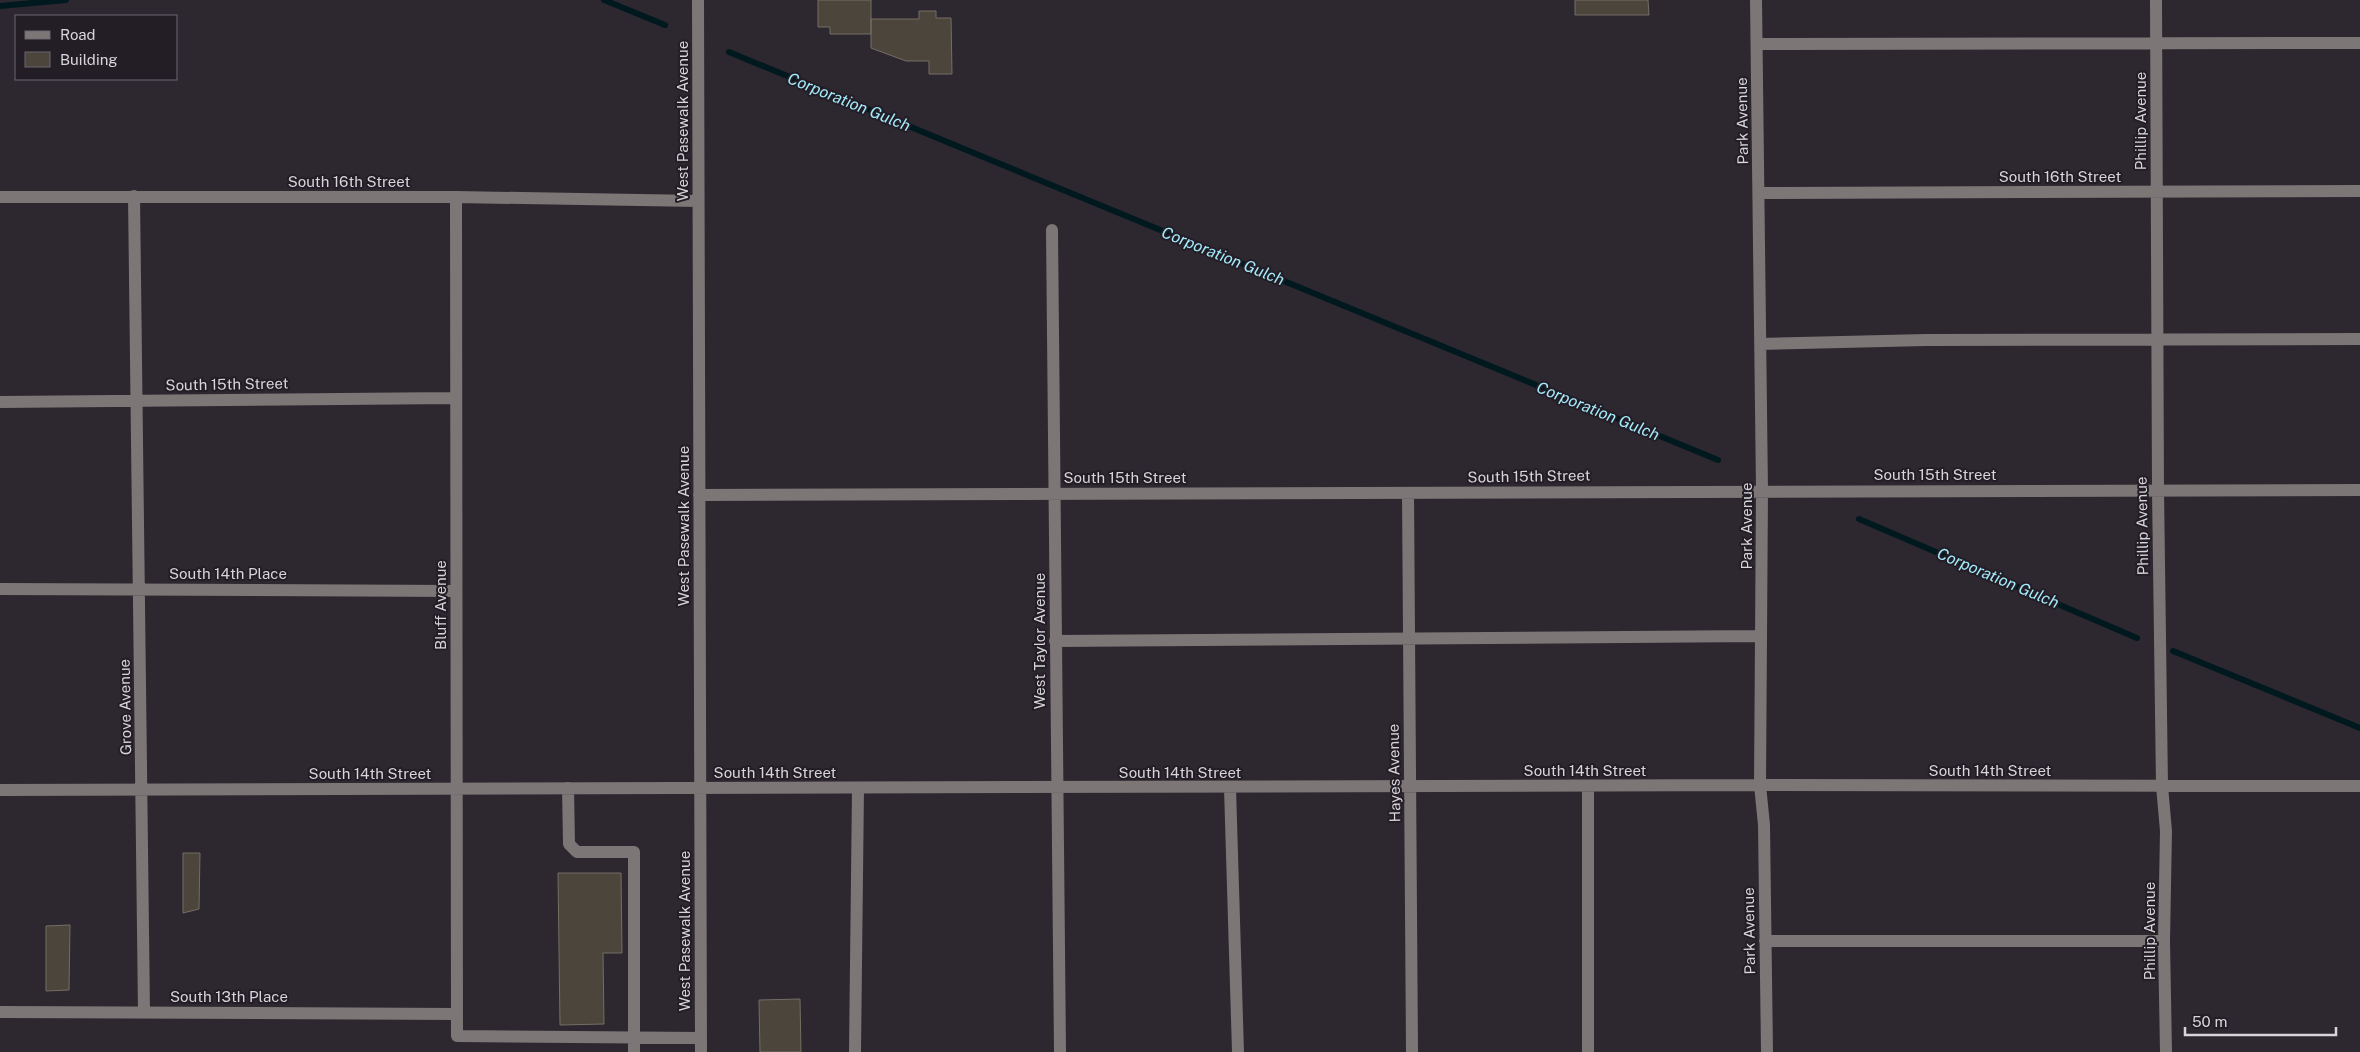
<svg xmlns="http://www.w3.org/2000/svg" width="2360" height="1052" viewBox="0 0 2360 1052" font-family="'Public Sans',sans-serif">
<rect width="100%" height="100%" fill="#2d2730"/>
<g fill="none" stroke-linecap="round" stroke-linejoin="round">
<path stroke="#00191f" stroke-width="6" d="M604,0L665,25
M0,6L66,0
M729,52L1718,460
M1859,519L2137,638
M2173,651L2360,728"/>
</g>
<path fill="#4b453b" stroke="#756e64" d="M818,0H871V34H830V27H818Z
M1575,0H1648L1649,15H1575Z
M919,11H936V18H951L952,74H929V61H906L871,48V19H919Z
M183,853H200L199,909L183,913Z
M558,873H621L622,953H603L604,1024L560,1025Z
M70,925L69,990L46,991V926Z
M800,999L801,1052H760L759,1000Z"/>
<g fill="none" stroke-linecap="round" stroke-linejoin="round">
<path stroke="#7c7676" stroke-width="12" d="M698,0L701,1052
M1756,0L1762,490L1760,785L1764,825L1767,1052
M2156,0L2158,490L2162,786L2166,831L2164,941L2166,1052
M1757,44L2360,43
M1760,193L2360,191
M134,196L144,1012
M0,197H456L698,201
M456,197L457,1036L701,1038
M1052,230L1060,1052
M1761,344L1926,340L2360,339
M0,402L455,398
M1408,493L1412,1052
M699,495L2360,490
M0,589L456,591
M1055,641L1761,636
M1588,786V1052
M568,788L569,844L577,852H634V1052
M1230,788L1238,1052
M0,790L1760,785L2360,786
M1765,941H2164
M0,1012L457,1014
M855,1052L858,788"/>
</g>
<g text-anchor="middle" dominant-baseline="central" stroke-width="4" stroke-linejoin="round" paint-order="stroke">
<g font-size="15" fill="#d8d5da" stroke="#231d26">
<text transform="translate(682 121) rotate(-90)">West Pasewalk Avenue</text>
<text transform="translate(1742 121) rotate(-91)">Park Avenue</text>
<text transform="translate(2140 121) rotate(-90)">Phillip Avenue</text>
<text x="2060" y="176">South 16th Street</text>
<text x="349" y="181">South 16th Street</text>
<text transform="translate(227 384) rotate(-1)">South 15th Street</text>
<text x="1935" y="474">South 15th Street</text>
<text transform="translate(1529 476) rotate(-1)">South 15th Street</text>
<text x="1125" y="477">South 15th Street</text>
<text transform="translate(683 526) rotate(-90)">West Pasewalk Avenue</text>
<text transform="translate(1746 526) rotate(-90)">Park Avenue</text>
<text transform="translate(2142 526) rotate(-91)">Phillip Avenue</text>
<text x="228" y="573">South 14th Place</text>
<text transform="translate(440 605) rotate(-90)">Bluff Avenue</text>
<text transform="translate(1039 641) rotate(-90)">West Taylor Avenue</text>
<text transform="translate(125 707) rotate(-91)">Grove Avenue</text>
<text x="1585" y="770">South 14th Street</text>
<text x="1990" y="770">South 14th Street</text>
<text x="775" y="772">South 14th Street</text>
<text x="1180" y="772">South 14th Street</text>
<text x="370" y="773">South 14th Street</text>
<text transform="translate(1394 773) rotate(-91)">Hayes Avenue</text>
<text transform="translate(684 931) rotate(-90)">West Pasewalk Avenue</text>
<text transform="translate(1749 931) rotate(-91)">Park Avenue</text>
<text transform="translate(2149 931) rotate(-90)">Phillip Avenue</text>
<text x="229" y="996">South 13th Place</text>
</g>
<g font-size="16" font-style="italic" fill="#a4ebfc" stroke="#231d26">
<text transform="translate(849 102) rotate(22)">Corporation Gulch</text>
<text transform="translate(1223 256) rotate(22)">Corporation Gulch</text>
<text transform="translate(1598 411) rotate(22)">Corporation Gulch</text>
<text transform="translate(1998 578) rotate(23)">Corporation Gulch</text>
</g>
</g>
<rect x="15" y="15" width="162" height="65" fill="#231d26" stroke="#6b676e"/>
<rect x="25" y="31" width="25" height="8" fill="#7c7676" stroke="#6b676e"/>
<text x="60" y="40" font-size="15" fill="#d8d5da">Road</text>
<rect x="25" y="52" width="25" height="15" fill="#4b453b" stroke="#6b676e"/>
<text x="60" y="65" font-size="15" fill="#d8d5da">Building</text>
<path d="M2185 1027v8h151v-8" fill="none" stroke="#d8d5da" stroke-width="2.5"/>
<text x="2192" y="1027" font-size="15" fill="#d8d5da" stroke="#231d26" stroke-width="4" paint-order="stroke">50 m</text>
</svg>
